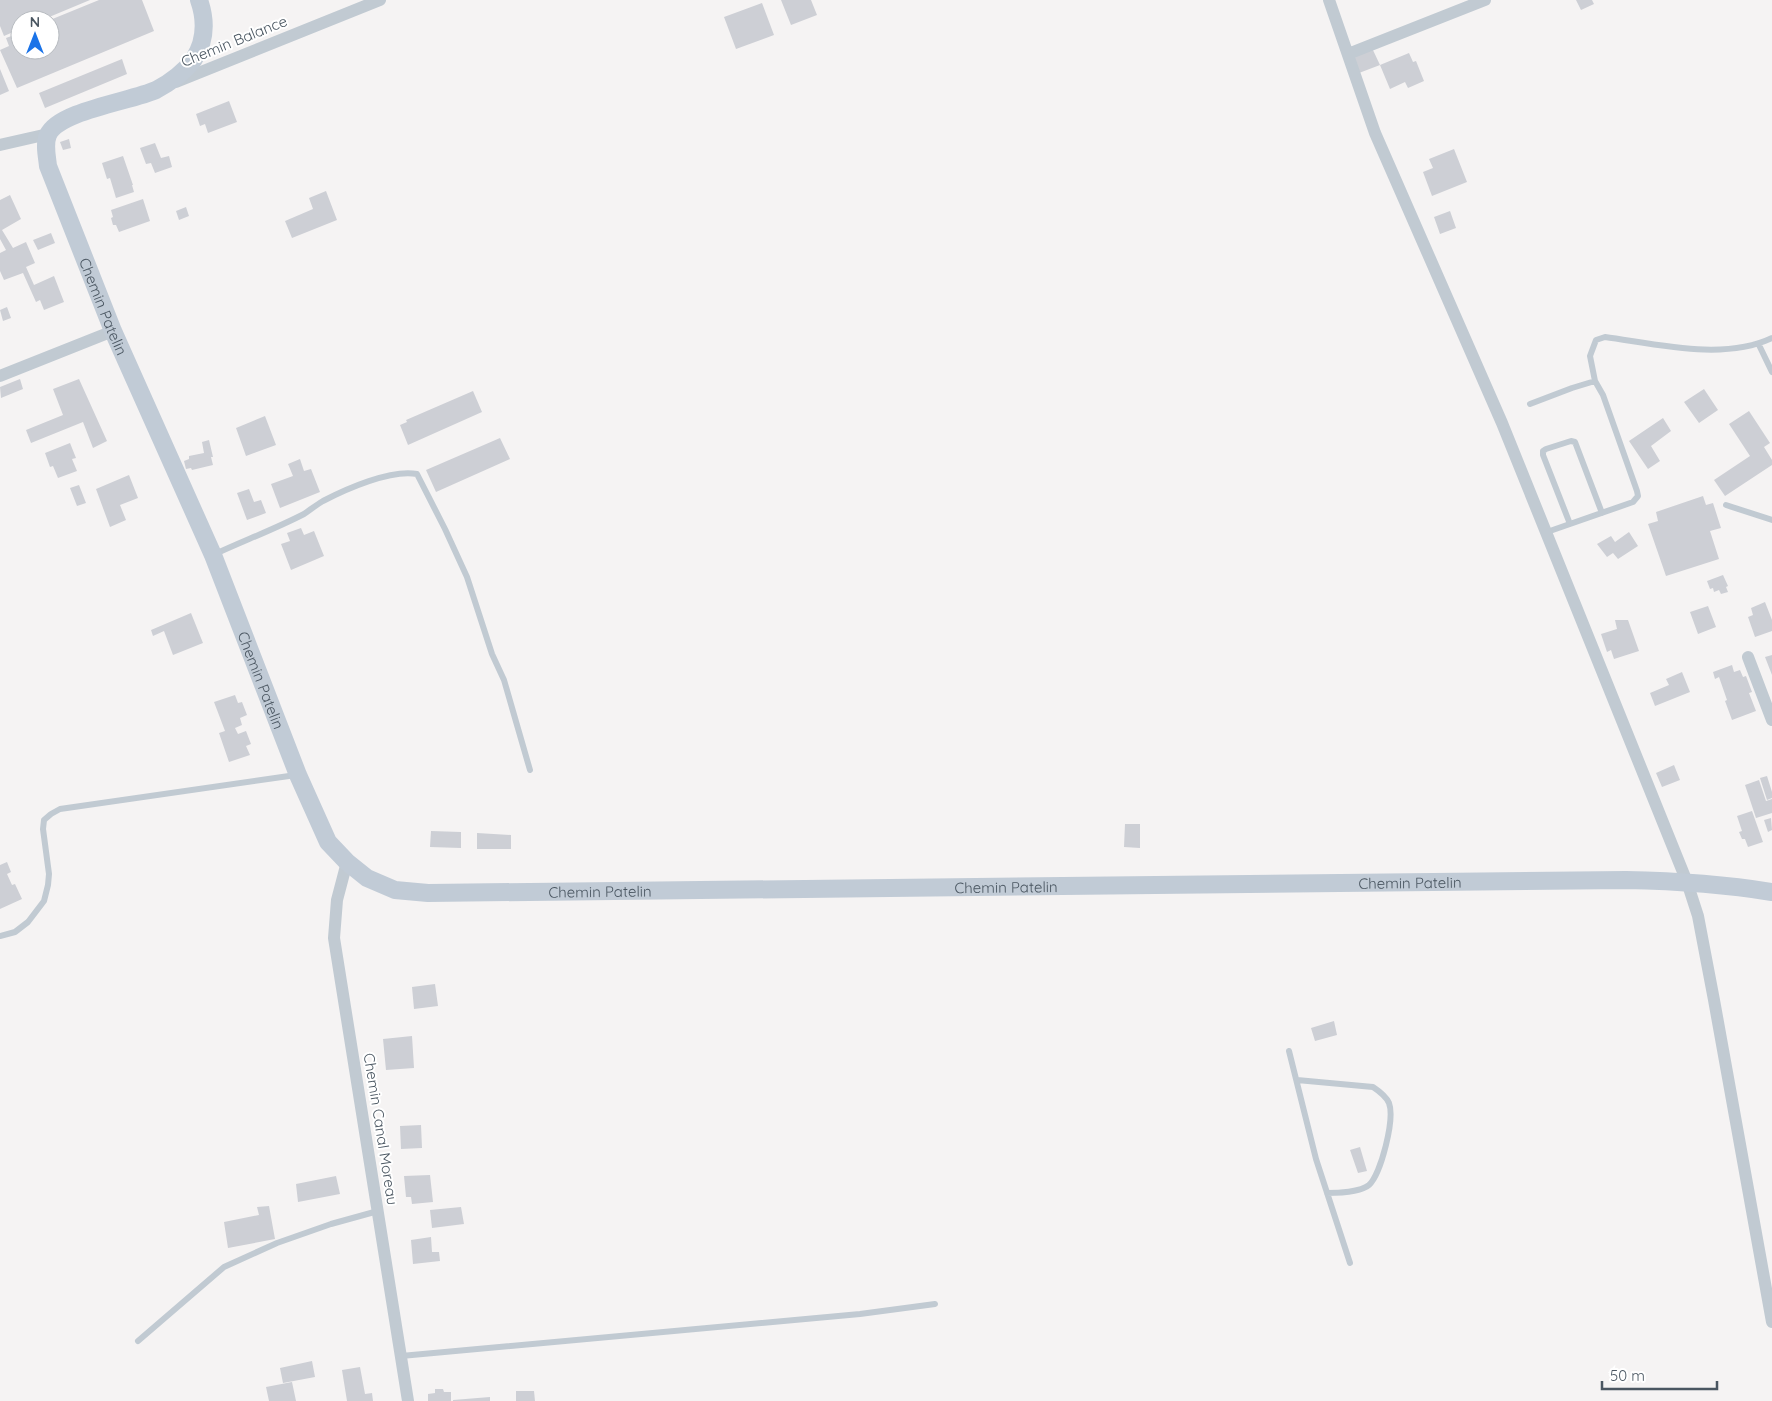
<svg xmlns="http://www.w3.org/2000/svg" width="1772" height="1401" viewBox="0 0 1772 1401" font-family="Quicksand,sans-serif">
<rect width="100%" height="100%" fill="#f5f3f3"/>
<path fill="#cdcfd5" d="M0,0H90L42,20H20V29L4,36L0,26Z
M99,0H142L154,31L17,88L0,50L9,46L6,38L20,33V50H50V20Z
M781,0H811L817,15L791,25Z
M1576,0H1592L1594,4L1581,10Z
M762,3L774,35L736,49L724,17Z
M1372,48L1380,65L1359,73L1353,55Z
M1409,53L1413,62L1416,61L1424,81L1408,88L1405,82L1390,89L1380,65Z
M122,59L127,74L45,108L39,93Z
M0,69L9,91L0,95Z
M229,101L237,122L208,133L205,124L200,126L196,114Z
M69,139L71,148L63,150L60,142Z
M155,143L161,158L169,156L172,167L155,173L151,163L146,164L140,148Z
M1454,149L1467,182L1432,196L1423,172L1433,168L1429,159Z
M123,156L133,185H132L134,192L116,198L110,178L107,179L102,163Z
M326,191L337,220L292,238L285,221L313,209L309,198Z
M10,195L21,219L2,230L13,248L26,242L35,263L26,267L34,285L54,276L64,302L44,310L40,300L36,302L23,273L4,280L0,271V253L6,250L0,239V200Z
M143,199L150,221L119,232L116,225H113L111,218L113,217L111,210Z
M186,207L189,216L179,220L176,211Z
M1450,211L1456,228L1440,234L1434,217Z
M51,233L55,243L38,250L33,240Z
M7,307L11,318L3,321L0,310Z
M20,379L23,389L1,398L0,387Z
M79,379L107,441L93,448L83,422L31,443L26,430L63,415L53,389Z
M1704,389L1718,410L1699,423L1684,402Z
M473,391L482,412L408,445L400,425L407,422L406,420Z
M1749,411L1770,443L1764,447L1772,460V465L1725,496L1714,480L1750,456L1729,424Z
M265,416L276,445L246,456L236,428Z
M1663,418L1671,431L1651,446L1660,461L1648,469L1629,441Z
M500,438L510,459L436,492L426,470Z
M209,440L213,457H211L213,465L192,470L191,468L186,469L184,461L189,459V456L204,453L202,442Z
M70,443L76,458L72,459L77,471L58,478L53,466L50,467L45,453Z
M300,459L304,471L311,469L320,492L280,508L271,484L293,476L288,464Z
M129,475L138,498L120,505L126,520L110,527L96,489Z
M79,485L86,503L77,506L70,488Z
M249,489L254,502L261,500L266,513L247,520L237,493Z
M1703,496L1706,505L1713,503L1721,528L1710,531L1719,559L1666,576L1648,524L1658,521L1656,512Z
M301,528L304,535L314,531L324,556L291,570L281,544L290,541L287,533Z
M1629,532L1638,546L1618,559L1613,553L1607,557L1597,544L1611,536L1615,542Z
M1723,575L1728,586L1726,587L1728,592L1721,594L1719,590L1714,592L1713,588L1710,589L1707,581Z
M1765,602L1772,620V631L1755,637L1748,617L1753,615L1751,608Z
M1708,606L1716,627L1698,634L1690,612Z
M191,613L203,643L173,655L164,631L153,636L151,630Z
M1615,620H1628L1639,651L1614,659L1611,650L1607,652L1601,634L1617,629Z
M1772,655V675L1765,657Z
M1732,665L1734,672L1740,670L1743,677L1746,676L1752,692L1749,693L1756,711L1732,720L1725,701L1727,700L1719,677L1715,679L1713,672Z
M1682,672L1690,692L1655,706L1650,693L1669,685L1666,679Z
M235,695L238,703L242,702L247,715L240,718L242,725L235,728L238,734L246,731L251,744L246,746L250,755L229,762L219,733L225,731L214,702Z
M1674,765L1680,780L1662,787L1656,773Z
M1767,776L1772,792V798L1767,800L1760,778Z
M1759,780L1766,801L1772,799V813L1756,818L1745,785Z
M1752,811L1763,842L1748,847L1745,839H1742L1739,832L1742,831L1737,816Z
M1771,818L1772,830L1768,832L1764,820Z
M1125,824H1140V848L1124,847Z
M431,831L461,832V848L430,847Z
M477,833L511,835V849H477Z
M7,862L11,872L7,874L12,885L15,884L22,899L0,909V865Z
M435,984L438,1006L414,1009L412,987Z
M1334,1021L1337,1035L1315,1041L1311,1028Z
M412,1036L414,1068L386,1070L383,1039Z
M421,1125L422,1148L401,1149L400,1126Z
M1360,1147L1367,1171L1358,1173L1350,1150Z
M430,1175L433,1202L412,1204L411,1197H406L404,1176Z
M336,1176L340,1194L298,1202L296,1184Z
M269,1206L275,1239L228,1248L224,1222L259,1215L257,1207Z
M461,1207L464,1224L432,1228L430,1210Z
M431,1237L432,1252H439L440,1261L413,1264L411,1240Z
M312,1361L315,1377L283,1383L280,1368Z
M360,1367L365,1394L372,1393L373,1401H347L342,1370Z
M292,1382L296,1401H269L266,1387Z
M435,1389H443L444,1392H451V1401H428V1394L435,1393Z
M516,1391H534L535,1401H516Z
M490,1397V1401H453V1400Z"/>
<g fill="none" stroke-linecap="round" stroke-linejoin="round">
<path stroke="#c1cad2" stroke-width="6" d="M1759,345L1772,372
M1595,381L1590,356L1596,340L1605,337C1656,344 1724,361 1772,338
M1530,404L1572,388L1595,381L1603,395L1637,491L1638,496L1633,502L1547,532
M1726,505L1772,520
M1570,524L1543,455V451L1546,449L1571,441L1575,442L1602,513
M213,555C243,541 275,529 304,514C310,510 316,505 323,501C346,489 391,469 417,474L445,529L467,577L492,654L504,680L530,770
M0,936L15,932L28,922L44,901L48,885L49,874L43,829L44,820L51,814L60,809L296,775
M1289,1051L1316,1159L1350,1263
M1297,1080L1373,1087C1379,1091 1386,1096 1389,1103C1395,1119 1381,1174 1369,1185C1361,1192 1337,1193 1327,1193
M138,1341L224,1267L277,1243L331,1224L378,1211
M401,1356L860,1314L935,1304"/>
<path stroke="#c1cad2" stroke-width="12" d="M1329,0L1375,133L1502,423L1687,882L1698,916L1714,1000L1772,1322
M1348,54L1485,0
M176,82L380,0
M0,145L48,134
M0,376L113,331
M1748,657L1772,720
M347,862L337,900L334,938L408,1401"/>
<path stroke="#c1cbd6" stroke-width="18" id="s1" d="M199,0C206,20 206,40 194,59C185,71 170,83 156,90C132,101 58,111 48,135C44,144 47,156 48,166L113,331L213,555L298,775L328,842L347,862L367,878L395,890L428,893L1626,880C1675,881 1723,884 1772,892"/>
</g>
<g text-anchor="middle" dominant-baseline="central" stroke-width="4" stroke-linejoin="round" paint-order="stroke">
<g font-size="15" fill="#4a5661" stroke="#fff">
<text transform="translate(234 41) rotate(-22)">Chemin Balance</text>
<text stroke="none"><textPath href="#s1" startOffset="412">Chemin Patelin</textPath></text>
<text stroke="none"><textPath href="#s1" startOffset="818">Chemin Patelin</textPath></text>
<text stroke="none"><textPath href="#s1" startOffset="2092">Chemin Patelin</textPath></text>
<text stroke="none"><textPath href="#s1" startOffset="1688">Chemin Patelin</textPath></text>
<text stroke="none"><textPath href="#s1" startOffset="1282">Chemin Patelin</textPath></text>
<text transform="translate(381 1129) rotate(81)">Chemin Canal Moreau</text>
</g>
</g>
<g transform="translate(35 35)"><circle r="24" fill="#ffffff" stroke="#b7bbc0"/>
<path d="M0-4L9 19L0 12L-9 19Z" fill="#1a73e8"/>
<text y="-8" font-size="14" font-weight="bold" text-anchor="middle" fill="#4a5661">N</text>
</g>
<path d="M1602 1381v8h115v-8" fill="none" stroke="#4a5661" stroke-width="2.5"/>
<text x="1610" y="1381" font-size="15" fill="#4a5661" stroke="#ffffff" stroke-width="4" paint-order="stroke">50 m</text>
</svg>
